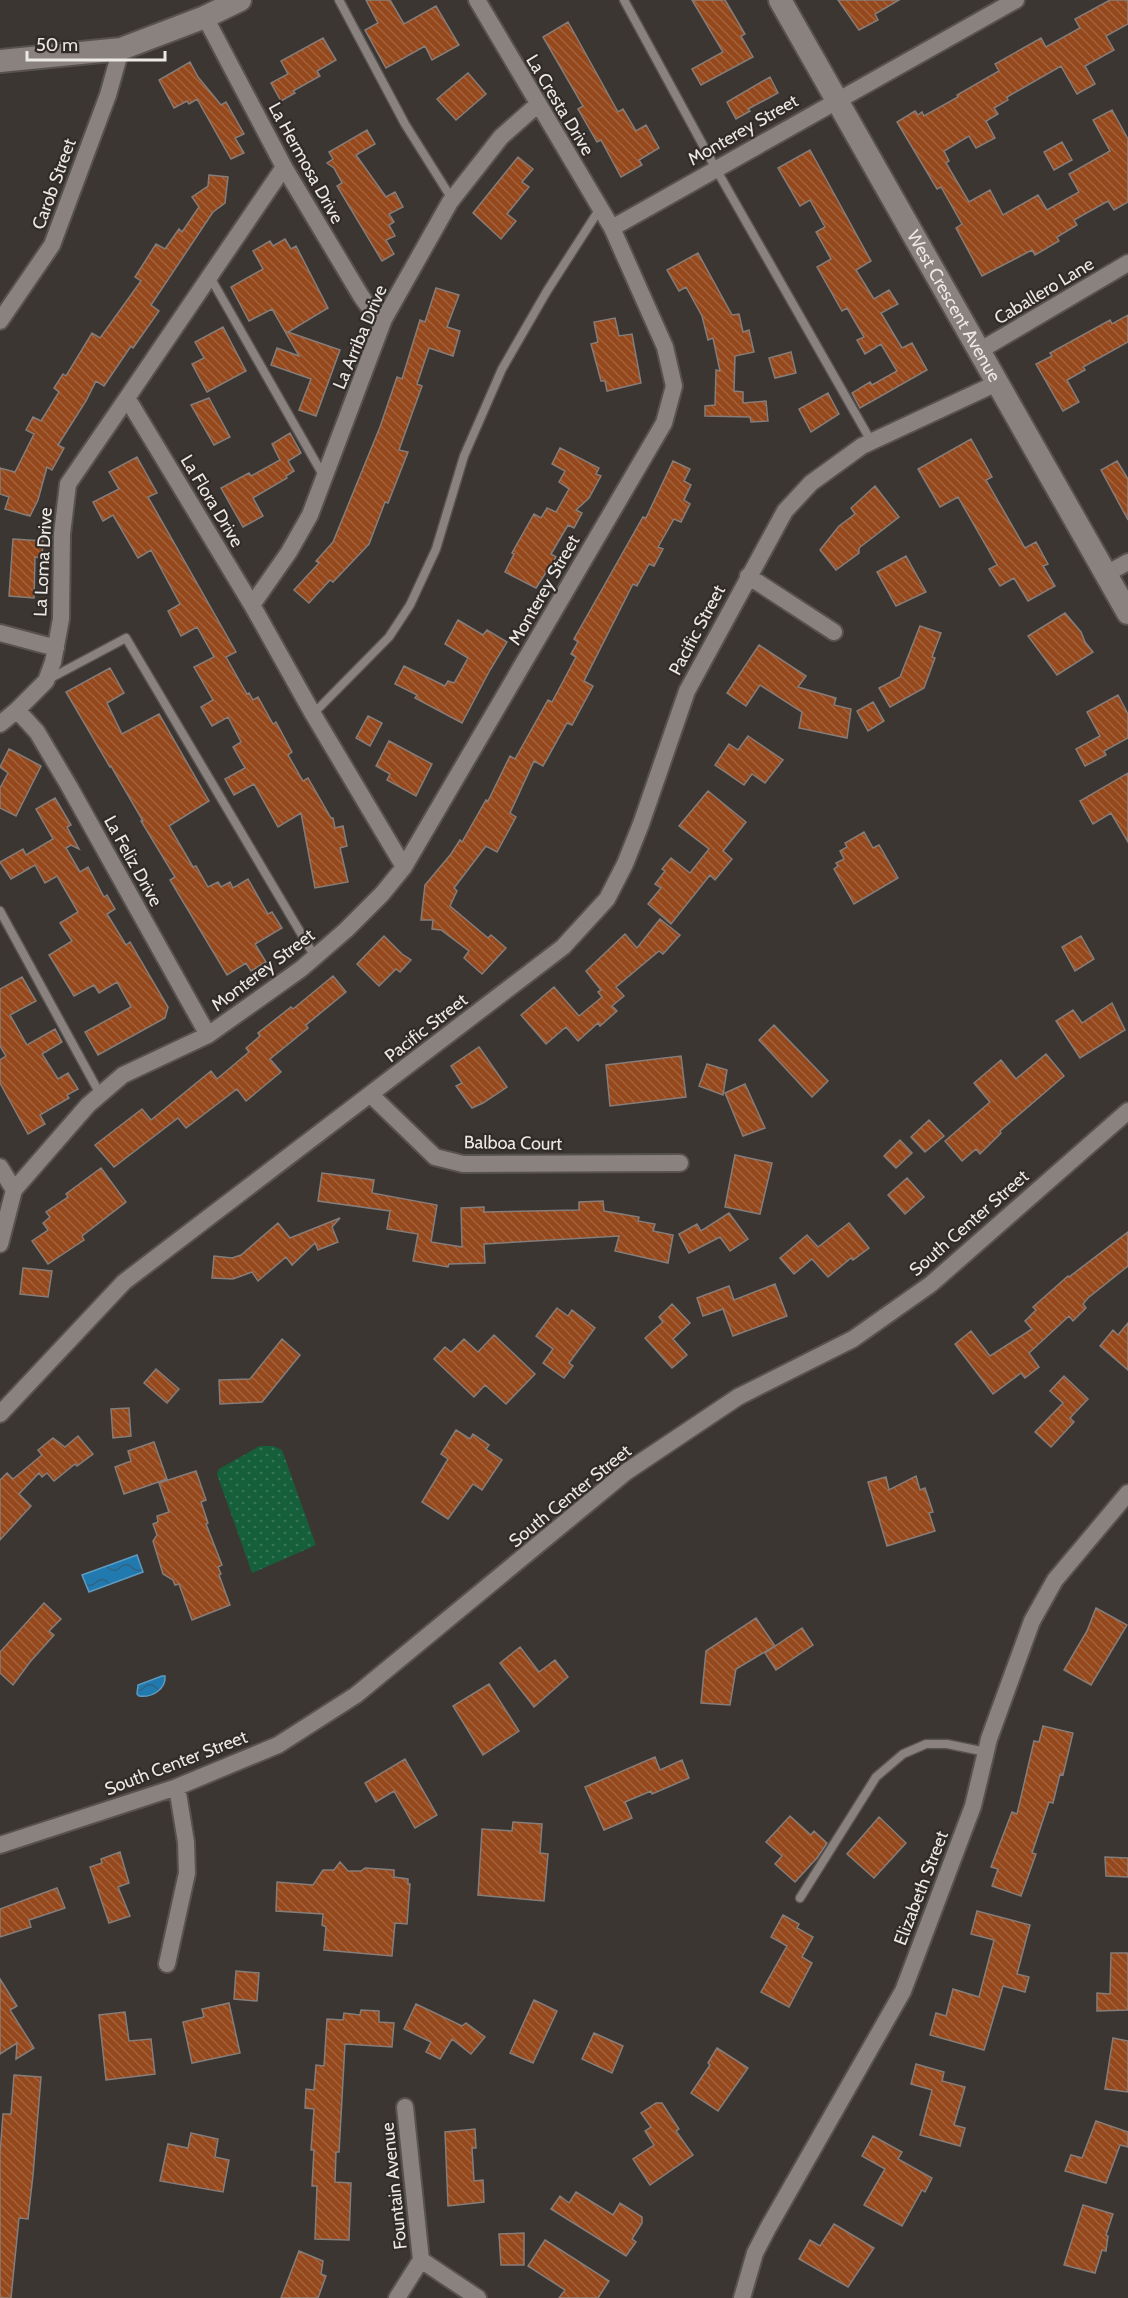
<svg xmlns="http://www.w3.org/2000/svg" width="1128" height="2298" viewBox="0 0 1128 2298" font-family="Cabin,sans-serif">
<defs>
<pattern id="garden-dots" width="8" height="8" patternUnits="userSpaceOnUse" patternTransform="scale(1.5)"><rect width="8" height="8" fill="#155f3b"/><path d="M2 2h.1M6 6h.1" fill="none" stroke="#377657" stroke-width="1.8" stroke-linecap="round"/></pattern>
<pattern id="water-waves" width="16" height="10" patternUnits="userSpaceOnUse" patternTransform="scale(1.5)"><rect width="16" height="10" fill="#207ab0"/><path d="M0 5q4-4 8 0t8 0" fill="none" stroke="#326380"/></pattern>
<pattern id="building-back-hatch" width="6" height="6" patternUnits="userSpaceOnUse" patternTransform="scale(1.5)"><rect width="6" height="6" fill="#94481c"/><path d="M-1 5l2 2M0 0l6 6M5-1l2 2" fill="none" stroke="#a3623d"/></pattern>
</defs>
<rect width="100%" height="100%" fill="#3c3633"/>
<path fill="url(#garden-dots)" d="M260,1446H273L282,1450L316,1545L252,1573L217,1474L219,1469Z"/>
<path fill="url(#water-waves)" stroke="#5d9bc0" stroke-width="1.5" d="M137,1555L143,1572L89,1592L82,1575Z
M162,1676H165C166,1690 151,1698 139,1696L137,1694L138,1685Z"/>
<path fill="url(#building-back-hatch)" stroke="#857d7a" stroke-width="1.5" d="M366,0H390L404,24L436,6L459,45L432,60L425,46L386,68L365,30L378,23Z
M692,0H725L745,34L741,36L753,57L701,85L692,69L723,52Z
M838,0H899L875,14L878,20L859,30Z
M1110,0H1128V24L1106,36L1114,50L1085,66L1095,84L1077,94L1061,66L1007,97L1008,100L994,108L998,114L986,121L995,138L976,148L969,136L944,151L949,161L946,163L969,202L990,190L1003,215L1038,195L1047,210L1079,192L1069,174L1110,151L1093,120L1112,110L1128,139V202L1114,210L1108,201L1074,220L1077,225L1057,237L1059,241L1035,255L1032,250L982,276L956,228L962,224L941,187L937,189L897,122L915,111L918,115L922,112L924,116L958,97L957,95L999,71L995,64L1041,38L1046,47L1080,28L1075,19Z
M568,22L618,112L623,109L636,131L646,125L659,148L639,160L642,165L621,177L601,140L597,142L578,109L583,106L543,37Z
M323,38L336,60L317,71L320,76L293,91L295,93L281,101L271,83L288,74L281,61Z
M190,62L198,77L221,105L226,102L244,134L235,138L244,153L231,159L197,99L189,104L187,101L174,108L159,80Z
M468,73L486,94L456,120L437,99Z
M770,77L778,93L748,109L750,111L736,119L727,102Z
M367,130L375,144L356,155L386,197L395,192L403,207L389,214L394,222L389,225L395,236L386,240L394,254L382,261L337,186L342,183L334,168L327,163L333,159L329,152Z
M1062,142L1072,160L1054,170L1044,152Z
M810,150L871,261L856,270L874,299L889,290L898,304L881,313L902,348L912,343L927,370L860,408L852,393L870,382L872,385L897,371L881,344L865,354L857,340L864,337L847,308L842,311L817,267L831,259L816,232L825,227L810,200L800,206L778,168Z
M518,157L533,169L522,182L529,187L507,214L516,221L501,239L473,213Z
M209,175L228,177L225,203L213,212L151,305L159,311L133,348L131,346L104,386L96,381L86,401L58,445L64,448L52,470L47,467L38,500L30,516L5,509L9,497L0,494V468L15,472L34,434L26,430L33,417L41,421L59,392L54,388L63,374L66,376L92,333L100,338L141,281L135,277L156,244L165,249L179,229L182,232L199,207L192,197L208,186Z
M285,239L291,249L296,246L328,308L288,332L340,350L316,416L299,410L311,379L271,365L277,348L299,356L272,309L249,321L231,287L263,269L253,251L270,241L273,246Z
M698,253L732,315L739,314L743,332L749,330L754,352L735,356L734,391L743,392V403L766,401L768,421L751,422L750,417L705,416V406L715,405L716,370L720,371L713,338L708,340L702,316L686,287L679,291L667,270Z
M436,288L459,295L447,327L460,331L453,356L429,348L417,384L422,386L399,450L408,452L388,503L385,502L369,544L333,582L330,580L309,603L294,590L319,563L316,561L333,542L380,427L397,377L402,379L420,320L425,322Z
M1128,315V342L1083,367L1085,370L1067,380L1079,402L1063,411L1036,364L1052,356L1050,353L1110,320L1112,324Z
M615,318L619,336L632,334L641,383L607,391L605,381H601L591,344L598,342L594,322Z
M223,327L246,371L207,392L192,364L204,358L195,342Z
M791,352L796,373L775,378L769,358Z
M828,393L839,414L811,432L799,409Z
M209,398L230,437L214,445L191,405Z
M290,433L301,453L288,461L294,471L286,476L287,478L253,498L263,516L243,527L221,488L249,473L251,476L280,460L272,444Z
M971,439L992,477L986,480L1025,548L1036,542L1048,564L1043,566L1055,586L1028,601L1014,578L1000,586L989,569L997,565L958,497L940,507L918,469Z
M560,448L599,468L596,474L601,476L589,498L576,510L582,513L574,528L568,525L551,554L556,557L536,588L505,572L514,554L512,553L534,514L541,518L547,508L556,512L569,489L559,482L565,471L552,464Z
M137,457L157,493L148,497L236,652L226,657L247,694L249,693L253,700L258,697L273,724L276,722L292,752L288,755L303,781L308,778L331,818H333L335,828L343,826L347,846L340,848L348,882L315,888L301,813L278,827L254,784L234,795L225,779L245,768L233,747L241,742L228,717L212,726L201,707L213,700L194,667L214,657L197,627L181,636L168,611L180,604L151,550L138,558L113,515L103,521L93,502L119,489L109,472Z
M673,461L690,469L684,481L691,485L684,500L690,504L681,522L674,519L658,547L663,549L654,566L649,564L637,586L633,584L584,681L593,686L572,725L567,723L543,766L534,761L510,813L516,817L497,852L486,846L454,888L457,891L450,906L488,938L491,935L506,948L482,974L464,958L469,951L441,930L432,929L433,920H421L425,885L451,854L460,840L462,842L486,800L488,801L510,756L515,759L548,700L552,702L576,657L571,654L578,642L574,639L643,517L646,518Z
M1117,461L1128,479V520L1101,470Z
M875,486L899,517L859,548V553L836,570L820,550L839,526L855,514L851,508Z
M13,539L43,541L42,558L35,557L34,598L9,596Z
M906,556L926,592L896,606L877,572Z
M1065,613L1081,632L1085,642L1093,652L1057,675L1028,636Z
M458,620L483,635L487,630L507,642L490,670L462,723L415,698L417,695L395,684L404,666L445,686L448,681L454,683L468,658L445,644Z
M920,626L941,633L932,657L935,658L924,688L890,707L879,688L900,677Z
M759,645L806,676L798,687L836,698L834,705L851,709L847,738L799,728L802,712L760,685L746,706L727,693Z
M110,668L124,693L107,703L122,734L159,714L209,801L169,826L193,867L196,866L208,887L218,882L221,887L230,882L233,888L248,879L268,914L272,912L282,928L255,944L266,962L251,971L246,963L227,975L170,880L175,877L141,821H143L111,766L110,767L66,692Z
M1118,695L1128,714V738L1104,751L1106,755L1085,766L1076,749L1100,736L1087,712Z
M873,702L884,721L868,731L857,711Z
M368,716L382,723L370,746L356,738Z
M748,736L783,760L765,783L752,774L744,785L715,765L729,744L738,750Z
M389,741L432,764L416,796L387,780L390,774L376,766Z
M9,749L41,766L16,816L0,808V788L8,773L0,767Z
M1128,773V842L1111,813L1093,824L1080,801Z
M708,791L746,822L723,851L732,859L715,880L710,875L671,924L648,904L661,888L655,884L665,871L662,869L671,858L690,873L709,849L679,826Z
M55,798L71,825L67,827L79,849L71,845L66,848L80,872L88,867L104,897L107,895L115,909L107,914L126,945L130,942L168,1007L165,1018L98,1055L85,1032L131,1007L117,982L99,993L94,985L74,996L49,955L72,941L60,923L78,912L57,876L45,883L35,865L11,879L0,862L23,849L26,855L53,839L36,809Z
M864,832L873,848L879,845L898,878L854,904L834,869L838,866L836,863L844,859L840,851L847,847L845,843Z
M660,919L680,935L663,954L659,951L616,987L624,996L612,1006L617,1011L600,1026L598,1023L578,1041L566,1027L546,1044L521,1015L554,987L579,1016L602,997L598,992L601,990L586,971L625,934L637,948Z
M384,936L402,954L411,960L400,972L396,969L379,986L357,964Z
M1081,936L1094,959L1075,971L1062,947Z
M333,976L346,992L306,1025L308,1028L270,1059L281,1072L246,1101L237,1089L186,1128L178,1118L114,1167L95,1145L142,1109L151,1120L211,1071L217,1079L249,1052L246,1048L260,1036L258,1033L291,1007L293,1009Z
M22,977L36,1001L10,1015L27,1045L55,1029L62,1042L42,1054L58,1079L68,1073L78,1089L67,1095L69,1098L40,1115L45,1124L28,1134L0,1083V1060L6,1056L0,1046V989Z
M1112,1003L1125,1030L1080,1058L1056,1021L1073,1010L1082,1023Z
M774,1025L828,1081L812,1097L759,1040Z
M479,1047L507,1087L483,1103L472,1108L456,1086L462,1083L451,1066Z
M1046,1054L1064,1076L1000,1131L1001,1133L980,1154L976,1149L962,1161L945,1141L990,1102L974,1083L1001,1060L1016,1079Z
M681,1056L686,1097L610,1106L606,1065Z
M707,1064L727,1070L723,1095L699,1086Z
M745,1084L765,1128L743,1136L725,1093Z
M929,1120L944,1136L925,1152L911,1137Z
M900,1140L912,1153L896,1168L884,1156Z
M735,1155L772,1163L760,1214L725,1207Z
M101,1168L126,1202L82,1236L84,1240L48,1264L32,1241L48,1230L43,1223L50,1217L46,1212L68,1197L66,1194Z
M322,1173L374,1180L372,1193L437,1205L431,1242L462,1247L461,1208L484,1207V1212L579,1210V1202L603,1201L604,1211L639,1217L638,1221L655,1224L653,1231L673,1235L668,1263L615,1251L619,1236L484,1244L485,1263L449,1264L448,1267L413,1261L418,1234L387,1229L390,1211L318,1201Z
M907,1178L924,1197L905,1214L888,1195Z
M729,1213L748,1239L730,1251L720,1237L689,1253L679,1234L697,1224L701,1231Z
M340,1218L332,1227L338,1242L318,1250L315,1243L292,1265L286,1257L258,1281L252,1272L233,1279L212,1278L214,1256L232,1258L241,1255L278,1223L290,1238Z
M849,1223L869,1248L853,1260L851,1258L828,1277L812,1259L794,1274L780,1258L807,1235L818,1247Z
M1128,1232V1266L1088,1298L1083,1304L1086,1308L1073,1321L1069,1316L1029,1353L1039,1367L1025,1378L1021,1373L993,1394L955,1344L971,1331L990,1356L1032,1329L1025,1321L1036,1310L1033,1307L1068,1276L1069,1277Z
M23,1268L52,1271L48,1297L20,1294Z
M775,1284L787,1316L733,1336L723,1309L703,1316L697,1298L729,1286L734,1300Z
M672,1304L690,1323L673,1339L687,1355L672,1368L645,1338L663,1322L659,1317Z
M557,1308L568,1316L572,1310L595,1328L569,1363L573,1366L564,1378L543,1363L553,1349L536,1336Z
M1128,1323V1370L1100,1346L1113,1330L1118,1335Z
M494,1335L535,1374L506,1404L485,1385L474,1397L434,1359L445,1347L451,1352L464,1339L478,1352Z
M282,1339L300,1355L262,1402L220,1404L219,1380L250,1379Z
M156,1369L179,1389L167,1403L144,1383Z
M1064,1376L1088,1399L1070,1418L1074,1422L1051,1447L1035,1432L1063,1403L1050,1391Z
M129,1408L131,1436L113,1438L111,1409Z
M456,1430L470,1439L473,1434L489,1445L486,1449L502,1460L482,1490L473,1484L448,1519L422,1502L448,1459L441,1454Z
M78,1436L93,1454L77,1466L75,1464L54,1481L47,1473L42,1477L39,1473L19,1494L31,1506L0,1540V1480L7,1473L13,1479L42,1455L38,1450L53,1438L65,1447Z
M154,1442L167,1479L124,1494L115,1467L131,1461L128,1451Z
M196,1471L206,1500L201,1502L208,1523L206,1524L222,1565L218,1567L221,1574L219,1575L230,1605L192,1620L179,1584L175,1585L173,1580L163,1574L153,1541L157,1535L153,1524L158,1522L157,1516L169,1512L159,1483Z
M916,1476L920,1490L925,1488L933,1512L929,1513L935,1531L887,1546L868,1482L886,1477L889,1490Z
M44,1603L61,1619L49,1631L54,1635L30,1662L13,1685L0,1673V1652Z
M1096,1608L1127,1625L1091,1685L1064,1670L1087,1631Z
M756,1618L775,1646L736,1669L730,1705L701,1703L706,1651Z
M802,1628L813,1645L776,1670L765,1653Z
M520,1647L539,1672L555,1660L568,1677L534,1707L500,1663Z
M489,1684L519,1731L483,1755L453,1706Z
M1043,1726L1073,1733L1063,1775L1060,1774L1053,1803L1049,1802L1032,1853L1036,1854L1021,1896L992,1886L998,1869L991,1867L1012,1812L1017,1814L1034,1741L1039,1742Z
M655,1757L660,1770L682,1760L689,1778L652,1794L651,1791L625,1802L632,1818L604,1830L585,1787Z
M405,1759L437,1815L415,1828L394,1791L376,1802L365,1783Z
M790,1816L811,1835L814,1831L827,1843L817,1858L795,1882L775,1864L782,1856L766,1842Z
M879,1817L906,1843L874,1878L847,1854Z
M513,1822L542,1824L540,1853L548,1854L544,1901L478,1895L482,1829L512,1831Z
M120,1852L129,1883L118,1887L130,1916L109,1923L90,1867L102,1863L101,1859Z
M1105,1857L1128,1858V1877L1106,1876Z
M340,1862L348,1871H361L365,1868L394,1870V1877L408,1879V1884H410L407,1924L395,1923L392,1956L324,1950L326,1927L322,1925L323,1914L276,1911L277,1882L313,1885L323,1870H334Z
M57,1888L65,1908L29,1920L31,1927L0,1937V1909Z
M977,1911L1030,1925L1017,1974L1029,1977L1025,1992L1003,1986L984,2050L930,2035L936,2013L946,2016L953,1989L979,1997L994,1940L971,1934Z
M783,1915L799,1924L797,1928L813,1937L802,1957L812,1963L789,2007L761,1992L787,1946L771,1937Z
M1111,1953H1128V2010L1097,2011V1993L1110,1994Z
M236,1971L259,1973L257,2001L234,1999Z
M0,1979L17,2006L10,2010L34,2048L16,2059L17,2043L0,2054Z
M534,2000L557,2011L533,2063L510,2053Z
M229,2003L240,2053L192,2063L183,2022L204,2017L202,2009Z
M416,2004L462,2026L466,2023L485,2037L471,2054L452,2039L440,2059L426,2052L431,2042L404,2029Z
M361,2010L379,2011V2022L394,2023L392,2047L345,2044L339,2152H336L335,2182L351,2183L349,2240L315,2239L317,2186H312L314,2150H311L314,2109L305,2108L306,2089L314,2090L316,2065L324,2066L327,2019L343,2020L344,2013L360,2015Z
M125,2012L129,2041L151,2039L155,2074L106,2080L99,2015Z
M594,2033L623,2046L612,2073L582,2059Z
M1113,2038L1128,2041V2092L1105,2089Z
M717,2048L748,2068L718,2111L691,2093L710,2065L708,2063Z
M916,2064L944,2072L942,2081L965,2087L954,2125L965,2128L960,2146L920,2135L932,2090L911,2084Z
M14,2075L41,2077L33,2175L28,2219L19,2218L11,2298H0V2154L3,2114H11Z
M656,2103H662L679,2129L676,2131L693,2155L650,2185L633,2159L654,2145L645,2131L651,2127L641,2113Z
M1096,2121L1128,2132V2147L1120,2145L1106,2183L1065,2171L1071,2155L1082,2158Z
M475,2129L476,2148H472L474,2181L483,2180L484,2202L448,2206L445,2132Z
M191,2133L218,2139L215,2157L229,2160L223,2192L160,2181L168,2144L188,2148Z
M873,2136L902,2152L898,2159L932,2178L925,2192L922,2190L902,2226L864,2205L885,2169L862,2156Z
M576,2192L613,2215L620,2203L642,2217V2223L632,2239L636,2242L626,2256L551,2209L560,2196L569,2203Z
M1083,2205L1113,2214L1106,2235L1108,2236L1106,2251L1102,2250L1095,2273L1064,2265Z
M834,2224L874,2248L848,2287L799,2259L810,2240L820,2246Z
M524,2233V2265H501L499,2234Z
M545,2240L609,2281L598,2298H559L565,2290L528,2266Z
M299,2251L323,2261L321,2274L326,2276L318,2298H281Z"/>
<g fill="none" stroke-linecap="round" stroke-linejoin="round">
<defs>
<path id="lane" d="M339,0L405,124L452,199
M624,0L716,169L871,441
M210,277L323,475
M49,679L126,638L315,957
M313,714L389,637L410,605L436,549L464,456L502,369L547,291L599,210
M0,911L100,1094
M800,1898L876,1777L903,1754L926,1744H947L986,1752"/>
<path id="street" d="M477,0L612,228
M205,17L284,167L361,296L371,310L384,319
M284,167L127,398L252,605L313,714L404,867
M0,321L52,245L108,95L121,49
M979,351L1128,263
M1106,574L1128,562
M748,576L834,632
M252,605L289,552L310,515L384,319L450,202L501,137L537,105
M0,633L56,648
M17,710L37,732L69,786L208,1035
M0,724L17,710L46,681L53,662L61,619L62,534L68,484L127,398
M371,1095L435,1157L463,1164L680,1163
M0,1167L14,1190
M0,1244L14,1190L88,1105L123,1075L208,1035L301,969L346,930L382,894L404,867L664,423L674,386L665,347L612,228L1016,0
M0,1414L124,1282L563,947L607,899L625,864L641,824L687,691L785,511L811,483L862,446L997,383
M0,1845L177,1787L278,1745L356,1695L626,1472L738,1397L853,1339L931,1284L1128,1111
M167,1964L187,1873L186,1842L177,1787
M421,2260L478,2298
M397,2298L421,2260L405,2107
M742,2298L755,2253L768,2228L903,1991L973,1806L989,1739L1032,1621L1055,1580L1128,1493"/>
<g id="secondary">
<path id="s1" d="M780,0L1128,613"/>
<path d="M0,61L121,49L205,17L240,0"/>
</g>
</defs>
<use href="#lane" stroke="#575250" stroke-width="11"/>
<use href="#street" stroke="#575250" stroke-width="20"/>
<use href="#secondary" stroke="#575250" stroke-width="26"/>
<use href="#lane" stroke="#89827e" stroke-width="8"/>
<use href="#street" stroke="#89827e" stroke-width="16"/>
<use href="#secondary" stroke="#89827e" stroke-width="22"/>
</g>
<g text-anchor="middle" dominant-baseline="central" stroke-width="4.5" stroke-linejoin="round" paint-order="stroke">
<g font-size="18" fill="#ece8e6" stroke="#322c29">
<text transform="translate(560 105) rotate(59)">La Cresta Drive</text>
<text transform="translate(743 130) rotate(-30)">Monterey Street</text>
<text transform="translate(306 163) rotate(61)">La Hermosa Drive</text>
<text transform="translate(54 184) rotate(-70)">Carob Street</text>
<text transform="translate(1044 291) rotate(-31)">Caballero Lane</text>
<text stroke="none"><textPath href="#s1" startOffset="352">West Crescent Avenue</textPath></text>
<text transform="translate(360 337) rotate(-67)">La Arriba Drive</text>
<text transform="translate(212 501) rotate(59)">La Flora Drive</text>
<text transform="translate(43 562) rotate(-87)">La Loma Drive</text>
<text transform="translate(544 590) rotate(-60)">Monterey Street</text>
<text transform="translate(697 630) rotate(-62)">Pacific Street</text>
<text transform="translate(133 861) rotate(61)">La Feliz Drive</text>
<text transform="translate(263 970) rotate(-37)">Monterey Street</text>
<text transform="translate(426 1028) rotate(-38)">Pacific Street</text>
<text transform="translate(513 1143) rotate(1)">Balboa Court</text>
<text transform="translate(969 1223) rotate(-41)">South Center Street</text>
<text transform="translate(570 1496) rotate(-39)">South Center Street</text>
<text transform="translate(176 1763) rotate(-21)">South Center Street</text>
<text transform="translate(921 1888) rotate(-69)">Elizabeth Street</text>
<text transform="translate(394 2186) rotate(-96)">Fountain Avenue</text>
</g>
</g>
<path d="M27 51v9h138v-9" fill="none" stroke="#ece8e6" stroke-width="3"/>
<text x="36" y="51" font-size="18" fill="#ece8e6" stroke="#322c29" stroke-width="4.5" paint-order="stroke">50 m</text>
</svg>
